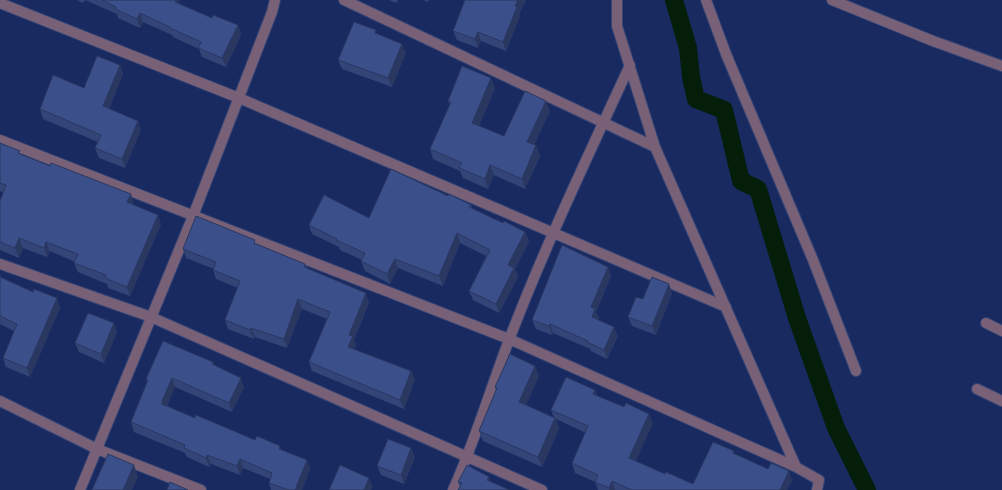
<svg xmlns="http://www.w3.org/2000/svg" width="1002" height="490" viewBox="0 0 1002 490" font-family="Ubuntu,sans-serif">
<rect width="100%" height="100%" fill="#192a61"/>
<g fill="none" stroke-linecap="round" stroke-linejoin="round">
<path stroke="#041e09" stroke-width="18" d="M674,0L688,48L691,77L696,99L724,110L741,181L758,189L797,318L836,428L867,490"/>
<defs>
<path id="street" d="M344,0L655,147
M706,0L726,54L813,260L856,371
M832,0L933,41L1002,66
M0,3L239,98L726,307
M0,140L509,339L796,467L655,147L617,26V0
M0,264L151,317L542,490
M986,323L1002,331
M977,389L1002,401
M0,401L97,449L201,490
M796,467L819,480L817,490
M80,490L193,216L272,12L275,0
M453,490C475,441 490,390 509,340C545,246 588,156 630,65"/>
</defs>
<use href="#street" stroke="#344476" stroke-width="12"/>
<use href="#street" stroke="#786177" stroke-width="10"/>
</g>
<path fill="#347" d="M77,0H85L83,3Z
M85,0H178L180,4L212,18L238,25L241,35L226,67L202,57L199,49L173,37L172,35L143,22L140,28L118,18L117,14Z
M389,0H398L396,3Z
M423,0H429L428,2Z
M465,0H526L519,14L520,16L506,51L481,41L478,48L457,40L453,31Z
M377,34L402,44L406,53L392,87L342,69L338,60Z
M120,65L123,74L109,109L141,130L125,168L99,158L95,148L98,142L43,119L40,109L84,88Z
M495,88L479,126L504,136L550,111L534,145H536L540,156L525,189L494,175L488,189L463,178L460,171L433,159L430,149L450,105L448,101Z
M0,143L21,154L134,204V205L161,224L130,296L108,288L107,284L78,272L74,263L75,262L50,251L47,257L23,248L19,258L0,250V201L3,192L0,191Z
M448,196L471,205L472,208L503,223L525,232L529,241L515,269L518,277L499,313L473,300L469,291L486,256L460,243L443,286L398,268L390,284L365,271L361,261L362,260L340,250L339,247L312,234L309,225L369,218Z
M256,244L305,264L307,268L369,303L354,340L356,345L354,349L411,371L415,380L404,409L312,371L309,362L327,319L302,309L287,348L255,337L254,339L228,329L225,320L238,288L216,279L213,270L214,269L186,258L183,249Z
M608,267L611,276L596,312L599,318L598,319L618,336L607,359L591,351L590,349L553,333L552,335L536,329L532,320Z
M0,275L1,277L33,292L57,298L60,308L30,377L6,367L3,358L14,331L0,324Z
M672,293L656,335L632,326L628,317L643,299Z
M117,332L104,363L79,352L75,343Z
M213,362L215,366L244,387L232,412L175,387L167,406L195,418L255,440L280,446L281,450L307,460L310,469L302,490H271L269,483L270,479L243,468L240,475L211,464L209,467L187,457L185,453L134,432L131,422L147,382L146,379Z
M535,366L539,376L526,405L554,418L551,410L595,390L597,396L653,423L635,461L665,474L693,484L735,454L792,480L787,490H598L595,482L575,473L572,463L586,433L556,419L559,429L542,467L483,441L479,431L496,391L495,387Z
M411,448L415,457L404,484L381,475L377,466Z
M489,477L491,482L460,487L458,482Z"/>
<path fill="#293761" d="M176,0H178L180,6L175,2Z
M518,0H526L519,14L520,16L506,51L503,42L515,6Z
M140,13L143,22L140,28L137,19Z
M238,25L241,35L226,67L222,58Z
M478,32L481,41L478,48L475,39Z
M402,44L406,53L392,87L388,78Z
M120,65L123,74L106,116L103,106Z
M491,78L495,88L476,133L472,123Z
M546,101L550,111L531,152L527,142Z
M138,121L141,130L125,168L122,159Z
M536,145L540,156L525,189L522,179Z
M490,165L494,175L488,189L485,179Z
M131,194L134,204L131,212L127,202Z
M158,215L161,224L130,296L127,287Z
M525,232L529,241L515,269L518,277L499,313L496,304L508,265Z
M457,233L460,243L443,286L439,276Z
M19,238L23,248L19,258L15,248Z
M46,242L50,251L47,257L44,248Z
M395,259L398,268L390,284L387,274Z
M608,267L611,276L596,312L599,318L595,326L592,317L591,307Z
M669,284L672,293L656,335L652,326Z
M366,293L369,303L354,340L356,345L351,356L348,347L349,335Z
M57,298L60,308L30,377L27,368Z
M298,299L302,309L287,348L284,339Z
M114,323L117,332L104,363L101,354Z
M550,324L553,333L552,335L549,326Z
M614,327L618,336L607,359L604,350Z
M251,328L255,337L254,339L250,330Z
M535,366L539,376L523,413L519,402Z
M411,371L415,380L404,409L400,400Z
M172,378L175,387L165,411L162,404V401Z
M241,378L244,387L232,412L229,403Z
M595,390L598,399L593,394Z
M649,414L653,423L633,468L629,458Z
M555,418L559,429L542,467L538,457Z
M411,448L415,457L404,484L401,475Z
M207,455L211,464L209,467L206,458Z
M240,459L243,468L240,475L237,466Z
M307,460L310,469L302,490H295Z
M134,465L138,477L132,490H123Z
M789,471L792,480L787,490H780Z
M489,477L492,486L487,480Z
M369,478L373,487L371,490H364Z
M612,481L615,490H609V488Z"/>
<path fill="#3b4f8a" stroke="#293761" d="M102,0H176L175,2L212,18L213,15L238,25L222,58L198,48L201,42L170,28V27L140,13L137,19L115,9L116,7Z
M465,0H518L515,6L517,7L503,42L478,32L475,39L453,31Z
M354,22L376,30L375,33L402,44L388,78L338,60Z
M97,56L120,65L103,106L138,121L122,159L95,148L101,135L40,109L53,75L84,88Z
M462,66L491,78L472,123L504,136L525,91L546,101L527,142L536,145L522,179L490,165L485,179L459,168L462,163L430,149L451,102L448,101Z
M0,143L20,151L18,153L50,166L51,163L131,194L127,202L158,215L127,287L105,278L106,275L74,263L78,254L46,242L44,248L19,238L15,248L0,242V201L6,185L0,183Z
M391,169L448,196L449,194L471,205L469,207L503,223L504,221L525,232L508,265L514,268L496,304L469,291L490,250L457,233L439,276L395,259L387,274L361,261L365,253L336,240L337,239L309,225L324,195L369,218Z
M196,216L255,240L254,243L305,264L304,267L366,293L349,335L353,336L348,347L411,371L400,400L309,362L330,312L298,299L284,339L251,328L250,330L225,320L240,281L213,270L216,262L183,249Z
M562,245L608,267L591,307L595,309L592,317L614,327L604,350L587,342L588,341L550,324L549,326L532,320Z
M0,277L33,292L34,289L57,298L27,368L3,358L17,324L0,316Z
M652,277L669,284L652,326L628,317L636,297L643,299Z
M88,313L114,323L101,354L75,343Z
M163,341L213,362L212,364L241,378L229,403L172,378L162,401V404L195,418L196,415L255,440L257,436L280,446L279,449L307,460L295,490H289L269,483L272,473L240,459L237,466L207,455L206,458L184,448L185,445L131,422L148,380L146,379Z
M510,354L535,366L519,402L555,418L538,457L479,431L497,388L495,387Z
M566,377L595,390L593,394L624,407L626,403L649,414L629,458L665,474L666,472L693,484L713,442L734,451L733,453L768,469L771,463L789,471L780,490H632L612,481L609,488L595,482L598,475L572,463L588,426L551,410Z
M388,439L411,448L401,475L377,466Z
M108,454L134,465L123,490H92Z
M340,465L369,478L364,490H329Z
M467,465L489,477L487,480L510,490H458L462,483L458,482Z
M170,482L188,490H167Z"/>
</svg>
